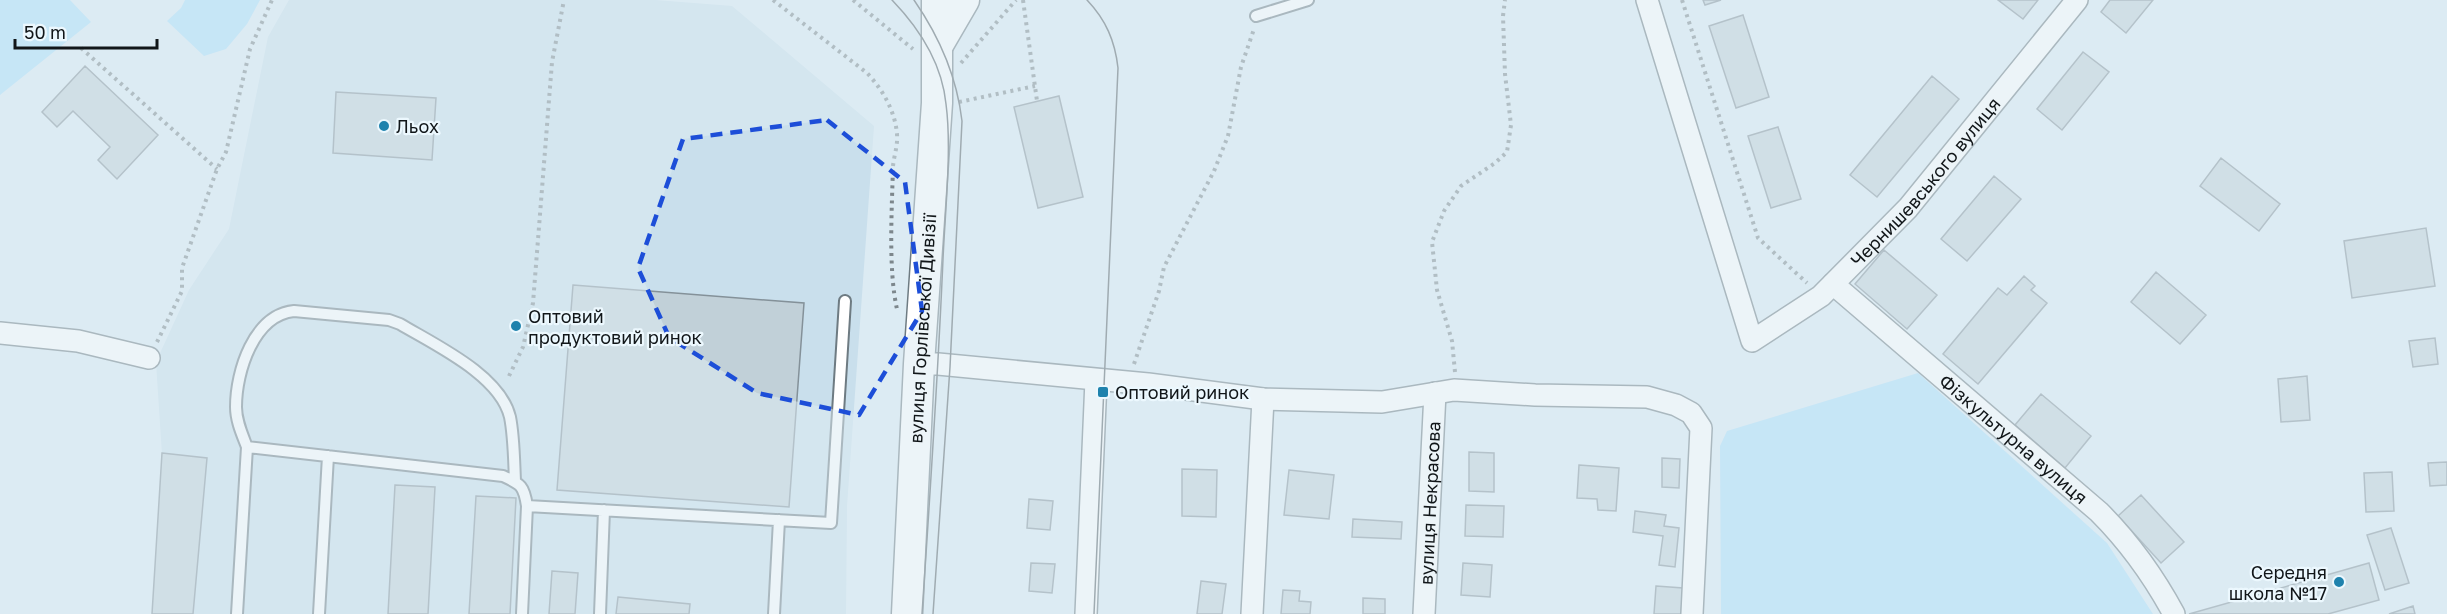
<svg xmlns="http://www.w3.org/2000/svg" width="2447" height="614" viewBox="0 0 2447 614" font-family="'Golos Text',sans-serif">
<rect width="100%" height="100%" fill="#dcebf3"/>
<path fill="#c9dfec" d="M289,0H655L732,6L874,126L847,506L846,614H152L162,454L156,362L189,290L229,229L268,37Z"/>
<path fill="#acdffb" d="M0,0H70L91,22L0,95Z
M185,0H260L247,24L226,49L204,56L167,21L181,8Z
M1918,373L2107,543L2153,614H1721L1720,446L1727,431Z"/>
<path fill="#c1d0d8" stroke="#849199" stroke-width="1.5" d="M1703,0H1721L1705,5Z
M1998,0H2038L2023,19Z
M2110,0H2153L2126,33L2101,12Z
M1743,15L1769,97L1736,108L1709,26Z
M2083,52L2109,72L2062,130L2037,109Z
M85,66L158,135L117,179L98,160L110,147L73,111L57,127L42,112Z
M1932,76L1959,99L1877,197L1850,175Z
M336,92L436,98L432,160L333,153Z
M1059,96L1083,197L1038,208L1014,107Z
M1778,127L1801,199L1771,208L1748,136Z
M2221,158L2280,204L2259,231L2200,186Z
M1994,176L2021,199L1967,261L1941,239Z
M2426,228L2435,286L2352,298L2344,241Z
M1884,250L1937,295L1907,329L1855,284Z
M2156,272L2206,315L2180,344L2131,302Z
M2024,276L2035,286L2031,290L2047,303L1978,384L1943,354L1998,288L2007,295Z
M573,285L804,303L789,507L557,490Z
M2435,338L2438,364L2413,367L2409,341Z
M2307,376L2310,420L2281,422L2278,379Z
M2041,394L2091,436L2065,468L2015,425Z
M1469,452L1494,453V492L1469,491Z
M162,453L207,458L193,614H152Z
M1662,458L1680,459L1679,488L1662,487Z
M2447,462V485L2430,486L2428,463Z
M1579,465L1619,468L1616,511L1598,510L1597,499L1577,498Z
M1182,469L1217,470L1216,517L1182,516Z
M1289,470L1334,475L1329,519L1284,515Z
M2392,472L2394,511L2366,512L2364,473Z
M395,485L435,487L428,614H388Z
M2141,495L2184,542L2161,563L2118,516Z
M476,496L516,498L510,614H469Z
M1029,499L1053,501L1050,530L1027,528Z
M1466,505L1504,506L1503,537L1465,536Z
M1635,511L1666,515L1664,526L1679,528L1675,567L1659,565L1663,536L1633,532Z
M1353,519L1402,522L1401,539L1352,537Z
M2391,528L2409,583L2385,590L2367,535Z
M1031,563L1055,564L1052,593L1029,591Z
M1463,563L1492,565L1490,597L1461,595Z
M2369,563L2379,600L2328,614H2189Z
M552,571L578,573L575,614H549Z
M1201,581L1226,584L1222,614H1197Z
M1656,586L1683,588L1681,614H1654Z
M1283,590L1300,591L1299,601L1311,602L1310,614H1281Z
M618,597L690,604L689,614H616Z
M1363,598L1385,599V614H1363Z
M2413,606L2415,614H2389Z"/>
<g fill="none" stroke-linecap="round" stroke-linejoin="round">
<defs>
<path id="service" d="M1256,16L1308,0
M247,447L503,476C521,484 524,486 527,506L522,614
M527,506L831,523L845,301
M237,614L247,447C242,434 236,421 236,407C236,371 254,315 294,311L389,320L400,324C435,345 500,375 510,417C514,437 514,460 515,481
M319,614L328,456
M600,614L604,510
M774,614L779,520"/>
<g id="minor">
<path id="s1" d="M1647,0L1752,341L1821,296L1908,208L2077,0"/>
<path id="s2" d="M1833,284L2099,512C2129,542 2154,577 2174,614"/>
<path d="M0,333L78,341L149,358"/>
<path d="M919,364H938L1148,384L1263,399L1382,402L1454,390L1535,395L1647,397L1676,405L1691,413L1701,428L1692,614"/>
<path d="M1086,614L1096,380"/>
<path d="M1252,614L1263,399"/>
<path id="s3" d="M1424,614L1435,393"/>
</g>
<g id="secondary">
<path d="M939,43L964,0"/>
<path id="s4" d="M907,614L919,364L937,103V0"/>
</g>
</defs>
<use href="#service" stroke="#6e7b82" stroke-width="14"/>
<use href="#minor" stroke="#6e7b82" stroke-width="24"/>
<use href="#secondary" stroke="#6e7b82" stroke-width="33"/>
<path stroke="#7d878c" stroke-width="4" stroke-dasharray="3 4.5" stroke-linecap="butt" d="M773,0L867,73C883,90 895,111 897,134C898,145 894,156 893,166C892,208 888,270 897,309
M853,0L913,49
M1023,0L1037,101
M1682,0L1758,238L1807,283
M81,48L217,169
M961,63L1016,0
M959,102L1035,86
M157,342L182,291V268L217,169L226,152L250,49L272,0
M1134,364L1159,291L1164,267L1214,171L1228,136L1241,67L1254,29
M1455,372L1452,341L1437,290L1432,242L1444,211L1461,186L1495,163L1507,152L1511,125L1505,74L1503,16L1505,0
M509,376L523,347L533,303L552,62L564,0"/>
<use href="#service" stroke="#fff" stroke-width="10"/>
<use href="#minor" stroke="#fff" stroke-width="21"/>
<use href="#secondary" stroke="#fff" stroke-width="30"/>
<path stroke="#565e63" stroke-width="1.5" d="M892,0C919,28 942,64 946,104C952,150 945,211 943,259C938,377 930,496 922,614
M914,0C939,36 957,78 962,121L950,367L933,614
M1087,0C1106,20 1115,41 1118,68L1094,614"/>
</g>
<path d="M0 0H2447V614H0ZM827,120L905,182L922,311L859,415L757,393L669,337L638,268L683,139Z" fill="#dcebf3" fill-opacity=".55" fill-rule="evenodd"/>
<path fill="none" stroke="#1d4ed8" stroke-width="4.5" stroke-dasharray="12 8" stroke-linejoin="round" d="M827,120L905,182L922,311L859,415L757,393L669,337L638,268L683,139Z"/>
<g fill="#1e82ad" stroke="#ecf8fe" stroke-width="2">
<circle cx="384" cy="126" r="6"/>
<circle cx="516" cy="326" r="6"/>
<rect x="1097" y="386" width="12" height="12" rx="3"/>
<circle cx="2339" cy="582" r="6"/>
</g>
<g text-anchor="middle" dominant-baseline="central" stroke-width="4.5" stroke-linejoin="round" paint-order="stroke">
<g font-size="18" fill="#111619" stroke="#ecf8fe" text-anchor="start">
<text x="396" y="126">Льох</text>
<text x="528" y="316">Оптовий<tspan x="528" dy="21">продуктовий ринок</tspan></text>
<text x="1115" y="392">Оптовий ринок</text>
<text x="2327" y="572" text-anchor="end">Середня<tspan x="2327" dy="21">школа №17</tspan></text>
</g>
<g font-size="18" fill="#111619" stroke="#ecf8fe">
<text stroke="none"><textPath href="#s1" startOffset="594">Чернишевського вулиця</textPath></text>
<text stroke="none"><textPath href="#s4" startOffset="286">вулиця Горлівської Дивізії</textPath></text>
<text stroke="none"><textPath href="#s2" startOffset="238">Фізкультурна вулиця</textPath></text>
<text stroke="none"><textPath href="#s3" startOffset="111">вулиця Некрасова</textPath></text>
</g>
</g>
<path d="M15 39v9h142v-9" fill="none" stroke="#111619" stroke-width="3"/>
<text x="24" y="39" font-size="18" fill="#111619" stroke="#ecf8fe" stroke-width="4.5" paint-order="stroke">50 m</text>
</svg>
